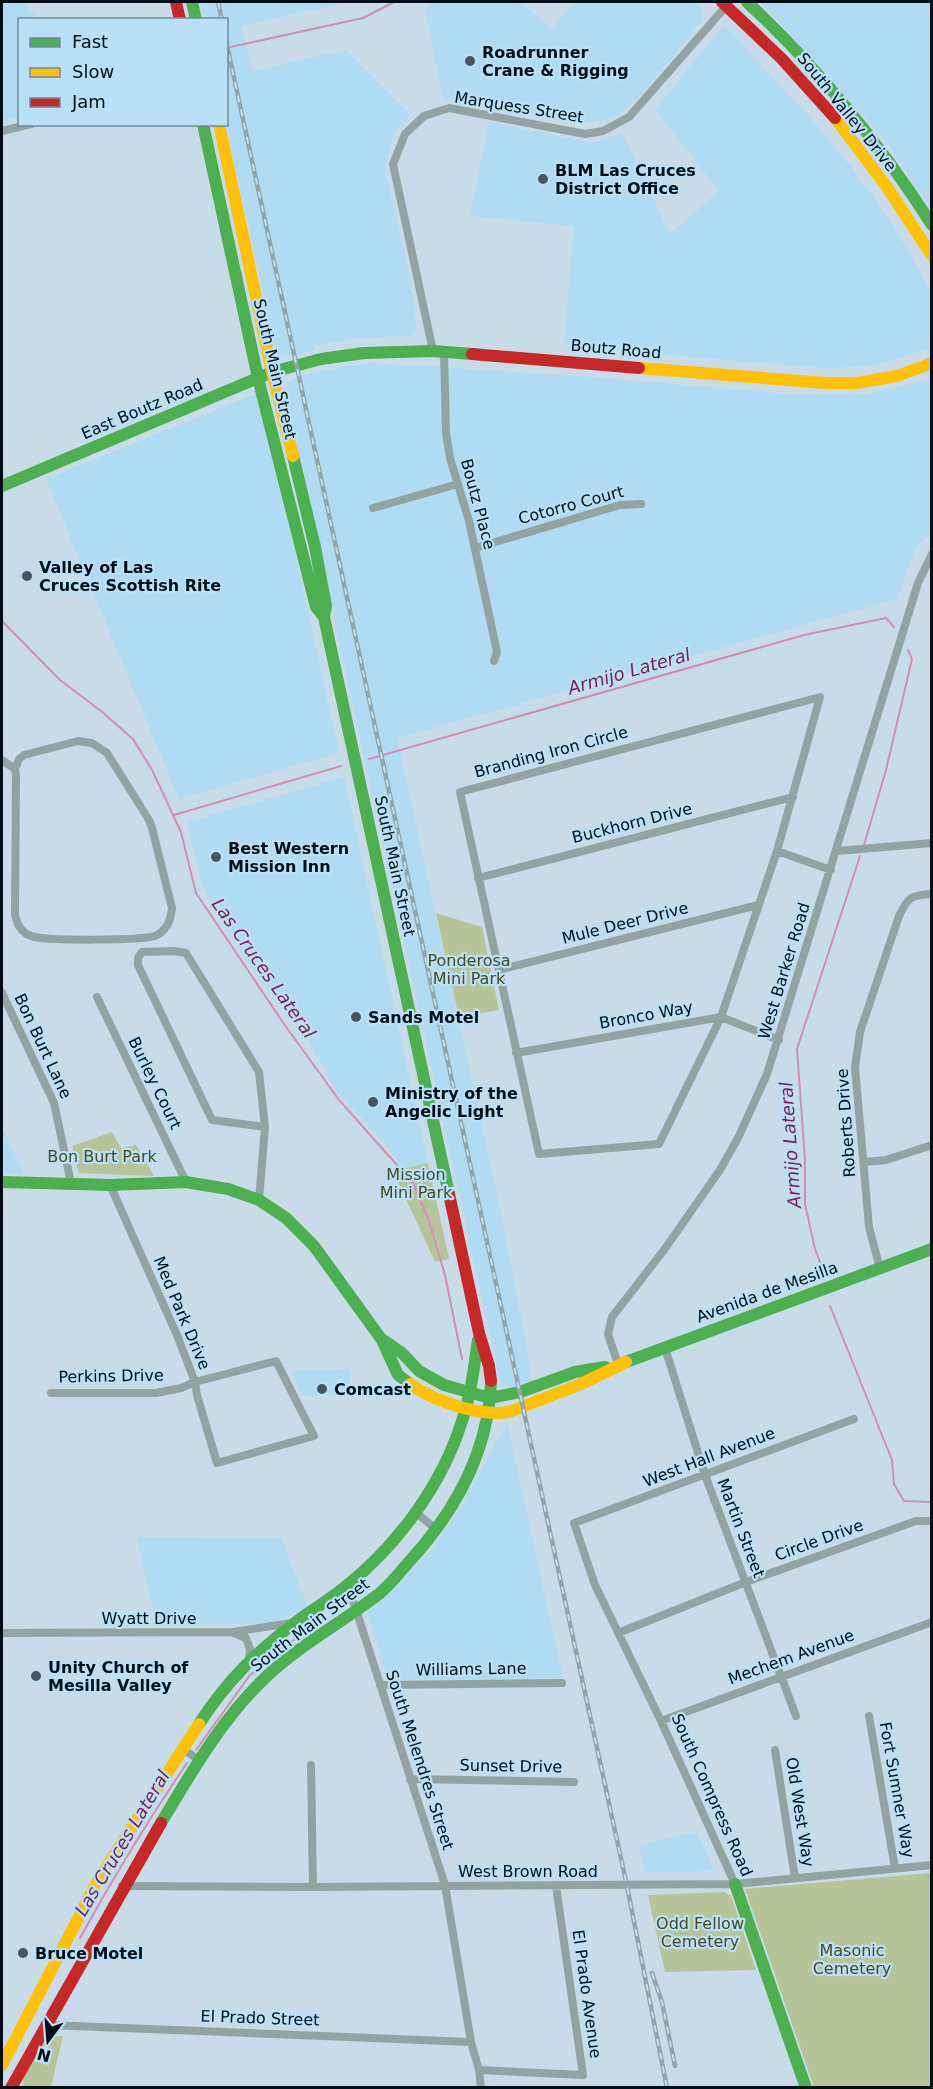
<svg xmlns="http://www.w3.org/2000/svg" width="933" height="2089" viewBox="0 0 933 2089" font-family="'DejaVu Sans',sans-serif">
<rect width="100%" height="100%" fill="#c7dce8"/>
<path fill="#b0dbf2" d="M2,2H21L40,19L20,20L19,117L2,121Z
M200,2H347L241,26L253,71L346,50L411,115L397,129L392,140L387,158L386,173L408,270L415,309L416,330L412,335L352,339L314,346L315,350L290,356L280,355L276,351L226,125V20L204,19Z
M435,2H519L552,28L575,2H693L701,7L702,20L645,90L630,105L619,114L607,119L593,122H577L457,98L443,99L425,8Z
M760,2H931V209L882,136Z
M724,25L809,116L850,166L875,199L906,247L931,292V348L872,366L823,368L576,347L564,343L574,226L470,216L489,122L592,143L622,133L670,234L719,191L655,110Z
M373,363L606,378L797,395L866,394L931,379V534L915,549L897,599L397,738L499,1204L525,1337L532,1381L511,1387L501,1382L499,1377L285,392L288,383L297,377L345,366Z
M260,392L339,753L179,799L46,479Z
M344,777L428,1163L403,1169L384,1142L337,1092L304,1033L249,965L208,897L201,880L187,822Z
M2,1127L24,1174L2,1173Z
M350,1369V1395L302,1396L291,1371Z
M507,1423L563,1678L389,1680L365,1609L396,1585L429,1553L463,1503Z
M137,1537L281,1538L308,1607L290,1616L264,1623L156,1625Z
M697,1832L714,1871L645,1872L639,1845Z"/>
<path fill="#b6c49a" d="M436,913L482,927L499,1010L459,1018Z
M112,1132L121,1148L136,1145L154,1176L79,1173L72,1146Z
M428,1163L449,1259L435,1262L393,1171Z
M931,1873V2087H814L745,1889Z
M724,1892L731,1896L756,1970L665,1972L648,1895Z
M47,2036H63L51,2087L22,2088L25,2073Z"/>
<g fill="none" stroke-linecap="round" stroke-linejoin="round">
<path stroke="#d28fb4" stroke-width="2" d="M226,48L363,18L394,2
M2,621L60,680L101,711L133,739L152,770L181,832L196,893L284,1024L339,1100L413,1183L428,1218L445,1275L462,1359
M369,759L804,635L886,618L894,627
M174,815L341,766
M864,845L886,770L912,659L908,650
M820,1262L815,1249L805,1204V1160L797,1049L860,856
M830,1306L892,1460L894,1484L904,1501L932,1502
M196,1750L250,1675L301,1634
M80,1938C113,1878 148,1820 187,1763"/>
<path stroke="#91a4a1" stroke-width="8" d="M2,131L31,124
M433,351L393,164L405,134L424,116L449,108L585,134L603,131L629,117L728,4
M444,352L446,433L450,458L469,521L497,652L494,661
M373,508L458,484
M475,548L620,505L641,504
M820,697L777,851L721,1017L659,1144L539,1154L460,792Z
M2,760L15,769L16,776L15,915C17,924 21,933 31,936C44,941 147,941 157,935C167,930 171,918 172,908L152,828L149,820L107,753L92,743L78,741L24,755L19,759L15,769
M777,851L831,870
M837,851L932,843
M478,878L793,797
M499,970L758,905
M2,993L54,1103L71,1183
M97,997L186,1182
M516,1053L721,1017L779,1040
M864,1162L886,1160L932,1145
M259,1200L265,1127L259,1072L186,953L174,951L142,952L138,958V965L212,1120L265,1127
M880,1269L869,1227L855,1067L860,1032L899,916C908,897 911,895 932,894
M665,1348L705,1475L796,1716
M618,1364L608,1334L612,1317L664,1250L720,1170L739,1136L767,1074L918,583L932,554
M51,1393H156L181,1388L195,1382L276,1361L314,1436L217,1463L197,1395L195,1382L177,1335L110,1185
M414,1511L437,1530
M348,1585L445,1885L471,2042L479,2070L481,2088
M2,1633L233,1632L291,1623
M234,1633L246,1638L250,1649L249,1660
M618,1633L746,1582L916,1521H932
M380,1685L562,1683
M869,1716L895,1868
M661,1721L932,1622
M182,1748L200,1761
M775,1750L795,1878
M311,1765L313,1887
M410,1779L574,1782
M735,1884L661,1721L595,1585L574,1523L854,1419
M122,1886L313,1887L735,1884L932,1865
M48,2025L471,2042
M479,2070L583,2075L556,1886"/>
<path stroke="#4caf50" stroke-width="12" d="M192,2L196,20
M747,2C819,69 879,142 932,225
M203,124L258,378L316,607L324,617
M293,456L315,547L326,606L324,617L449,1194
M2,486L272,372L321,359L364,353L433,351L472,354
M2,1182L110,1185L186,1182L228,1189L259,1200L286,1218L314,1246L382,1340L398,1375L410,1384
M383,1340L402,1353L419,1371L444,1385L490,1398L520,1392L575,1372L605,1367
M626,1362L932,1249
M199,1724C226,1682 256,1652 296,1622C312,1610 329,1600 345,1587C397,1546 442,1485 462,1421C471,1395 474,1367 478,1340
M161,1823C191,1773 223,1717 267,1676C301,1644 343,1622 380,1593C391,1584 399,1573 408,1563C455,1512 489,1452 491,1381
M735,1884L806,2088"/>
<path stroke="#ffc107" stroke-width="12" d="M835,118L887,187L932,256
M219,124L272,372L293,456
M639,368L825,383H857L897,376L932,363
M410,1384C434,1401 480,1417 509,1412L579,1385L626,1362
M2,2065L98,1880L199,1724"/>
<path stroke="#c62828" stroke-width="12" d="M176,2L180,20
M722,2L782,59L835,118
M472,354L639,368
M449,1194L479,1333L489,1366L491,1381
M11,2088L161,1823"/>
<defs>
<path id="rail" d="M218,2L222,20
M226,41L627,1886L667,2088
M652,1973L662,2002L675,2066"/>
</defs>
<use href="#rail" stroke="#92a4a7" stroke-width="4.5"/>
<use href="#rail" stroke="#b9e0f6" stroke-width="2" stroke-dasharray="7" stroke-linecap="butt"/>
</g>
<g fill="#465560" stroke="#b9e0f6" stroke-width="2">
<circle cx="470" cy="61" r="6"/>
<circle cx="543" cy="179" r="6"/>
<circle cx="27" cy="576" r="6"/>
<circle cx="216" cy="857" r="6"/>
<circle cx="356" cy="1017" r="6"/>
<circle cx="373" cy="1102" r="6"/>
<circle cx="322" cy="1389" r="6"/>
<circle cx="36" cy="1676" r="6"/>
<circle cx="23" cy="1953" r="6"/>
</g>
<g text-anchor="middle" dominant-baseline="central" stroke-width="4.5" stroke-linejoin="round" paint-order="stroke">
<g font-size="16" font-weight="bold" fill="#000d17" stroke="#b9e0f6" text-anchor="start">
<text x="482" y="52">Roadrunner<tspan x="482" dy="18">Crane &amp; Rigging</tspan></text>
<text x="555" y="170">BLM Las Cruces<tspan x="555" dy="18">District Office</tspan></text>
<text x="39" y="567">Valley of Las<tspan x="39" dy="18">Cruces Scottish Rite</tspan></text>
<text x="228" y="848">Best Western<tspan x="228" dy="18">Mission Inn</tspan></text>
<text x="368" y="1017">Sands Motel</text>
<text x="385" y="1093">Ministry of the<tspan x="385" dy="18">Angelic Light</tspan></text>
<text x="334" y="1389">Comcast</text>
<text x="48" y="1667">Unity Church of<tspan x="48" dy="18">Mesilla Valley</tspan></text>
<text x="35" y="1953">Bruce Motel</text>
</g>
<g font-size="16" fill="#000d17" stroke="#b9e0f6">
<text transform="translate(519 107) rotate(9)">Marquess Street</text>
<text transform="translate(847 112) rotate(51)">South Valley Drive</text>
<text transform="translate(616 349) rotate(5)">Boutz Road</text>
<text transform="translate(275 369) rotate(77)">South Main Street</text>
<text transform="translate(142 409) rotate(-23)">East Boutz Road</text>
<text transform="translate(478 504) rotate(75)">Boutz Place</text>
<text transform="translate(571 505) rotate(-15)">Cotorro Court</text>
<text transform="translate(551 752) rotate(-15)">Branding Iron Circle</text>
<text transform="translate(632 823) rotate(-14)">Buckhorn Drive</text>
<text transform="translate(395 866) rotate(78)">South Main Street</text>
<text transform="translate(625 923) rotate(-14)">Mule Deer Drive</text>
<text transform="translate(784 971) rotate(-73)">West Barker Road</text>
<text transform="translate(646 1015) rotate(-10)">Bronco Way</text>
<text transform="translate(43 1046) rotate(65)">Bon Burt Lane</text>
<text transform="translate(155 1083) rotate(64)">Burley Court</text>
<text transform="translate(846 1123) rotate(-94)">Roberts Drive</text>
<text transform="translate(767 1292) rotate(-20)">Avenida de Mesilla</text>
<text transform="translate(182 1313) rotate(67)">Med Park Drive</text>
<text transform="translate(111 1376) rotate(-1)">Perkins Drive</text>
<text transform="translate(709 1457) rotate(-21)">West Hall Avenue</text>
<text transform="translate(741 1528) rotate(69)">Martin Street</text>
<text transform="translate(819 1540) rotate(-20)">Circle Drive</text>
<text x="149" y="1618">Wyatt Drive</text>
<text transform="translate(310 1625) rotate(-37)">South Main Street</text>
<text transform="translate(791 1657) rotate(-20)">Mechem Avenue</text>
<text transform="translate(471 1669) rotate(-1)">Williams Lane</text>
<text transform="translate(420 1760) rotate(72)">South Melendres Street</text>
<text transform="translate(511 1766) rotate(1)">Sunset Drive</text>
<text transform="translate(897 1790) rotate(80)">Fort Sumner Way</text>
<text transform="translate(712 1795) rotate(66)">South Compress Road</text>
<text transform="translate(800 1812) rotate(81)">Old West Way</text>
<text x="528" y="1871">West Brown Road</text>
<text transform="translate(587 1994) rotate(82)">El Prado Avenue</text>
<text transform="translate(260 2018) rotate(2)">El Prado Street</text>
</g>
<g font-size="16" fill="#474b1b" stroke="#b9e0f6">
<text x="469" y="960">Ponderosa<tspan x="469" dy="18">Mini Park</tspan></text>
<text x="102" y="1156">Bon Burt Park</text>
<text x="416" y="1174">Mission<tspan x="416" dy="18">Mini Park</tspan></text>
<text x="700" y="1923">Odd Fellow<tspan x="700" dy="18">Cemetery</tspan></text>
<text x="852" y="1950">Masonic<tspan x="852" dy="18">Cemetery</tspan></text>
</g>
<g font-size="18" font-style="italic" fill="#7c1e4f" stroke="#b9e0f6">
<text transform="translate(629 671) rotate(-16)">Armijo Lateral</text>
<text transform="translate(264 968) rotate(55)">Las Cruces Lateral</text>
<text transform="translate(790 1145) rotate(-94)">Armijo Lateral</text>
<text transform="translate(122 1843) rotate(-59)">Las Cruces Lateral</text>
</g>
</g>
<rect width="933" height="2089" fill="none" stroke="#000d17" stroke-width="6"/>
<rect x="18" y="18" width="210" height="108" fill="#b9e0f6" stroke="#6f8c9d" stroke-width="1.5"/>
<rect x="30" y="38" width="30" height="9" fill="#4caf50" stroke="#6f8c9d" stroke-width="1.5"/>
<text x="72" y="48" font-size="18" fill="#000d17">Fast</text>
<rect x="30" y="68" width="30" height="9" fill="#ffc107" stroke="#6f8c9d" stroke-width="1.5"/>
<text x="72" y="78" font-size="18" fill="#000d17">Slow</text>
<rect x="30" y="98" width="30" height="9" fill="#c62828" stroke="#6f8c9d" stroke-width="1.5"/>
<text x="72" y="108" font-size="18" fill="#000d17">Jam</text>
<g transform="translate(48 2041) rotate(196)" stroke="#b9e0f6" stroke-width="4.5" paint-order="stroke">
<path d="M0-4.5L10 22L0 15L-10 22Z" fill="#000d17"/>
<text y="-9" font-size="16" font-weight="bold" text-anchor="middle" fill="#000d17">N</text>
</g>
</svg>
